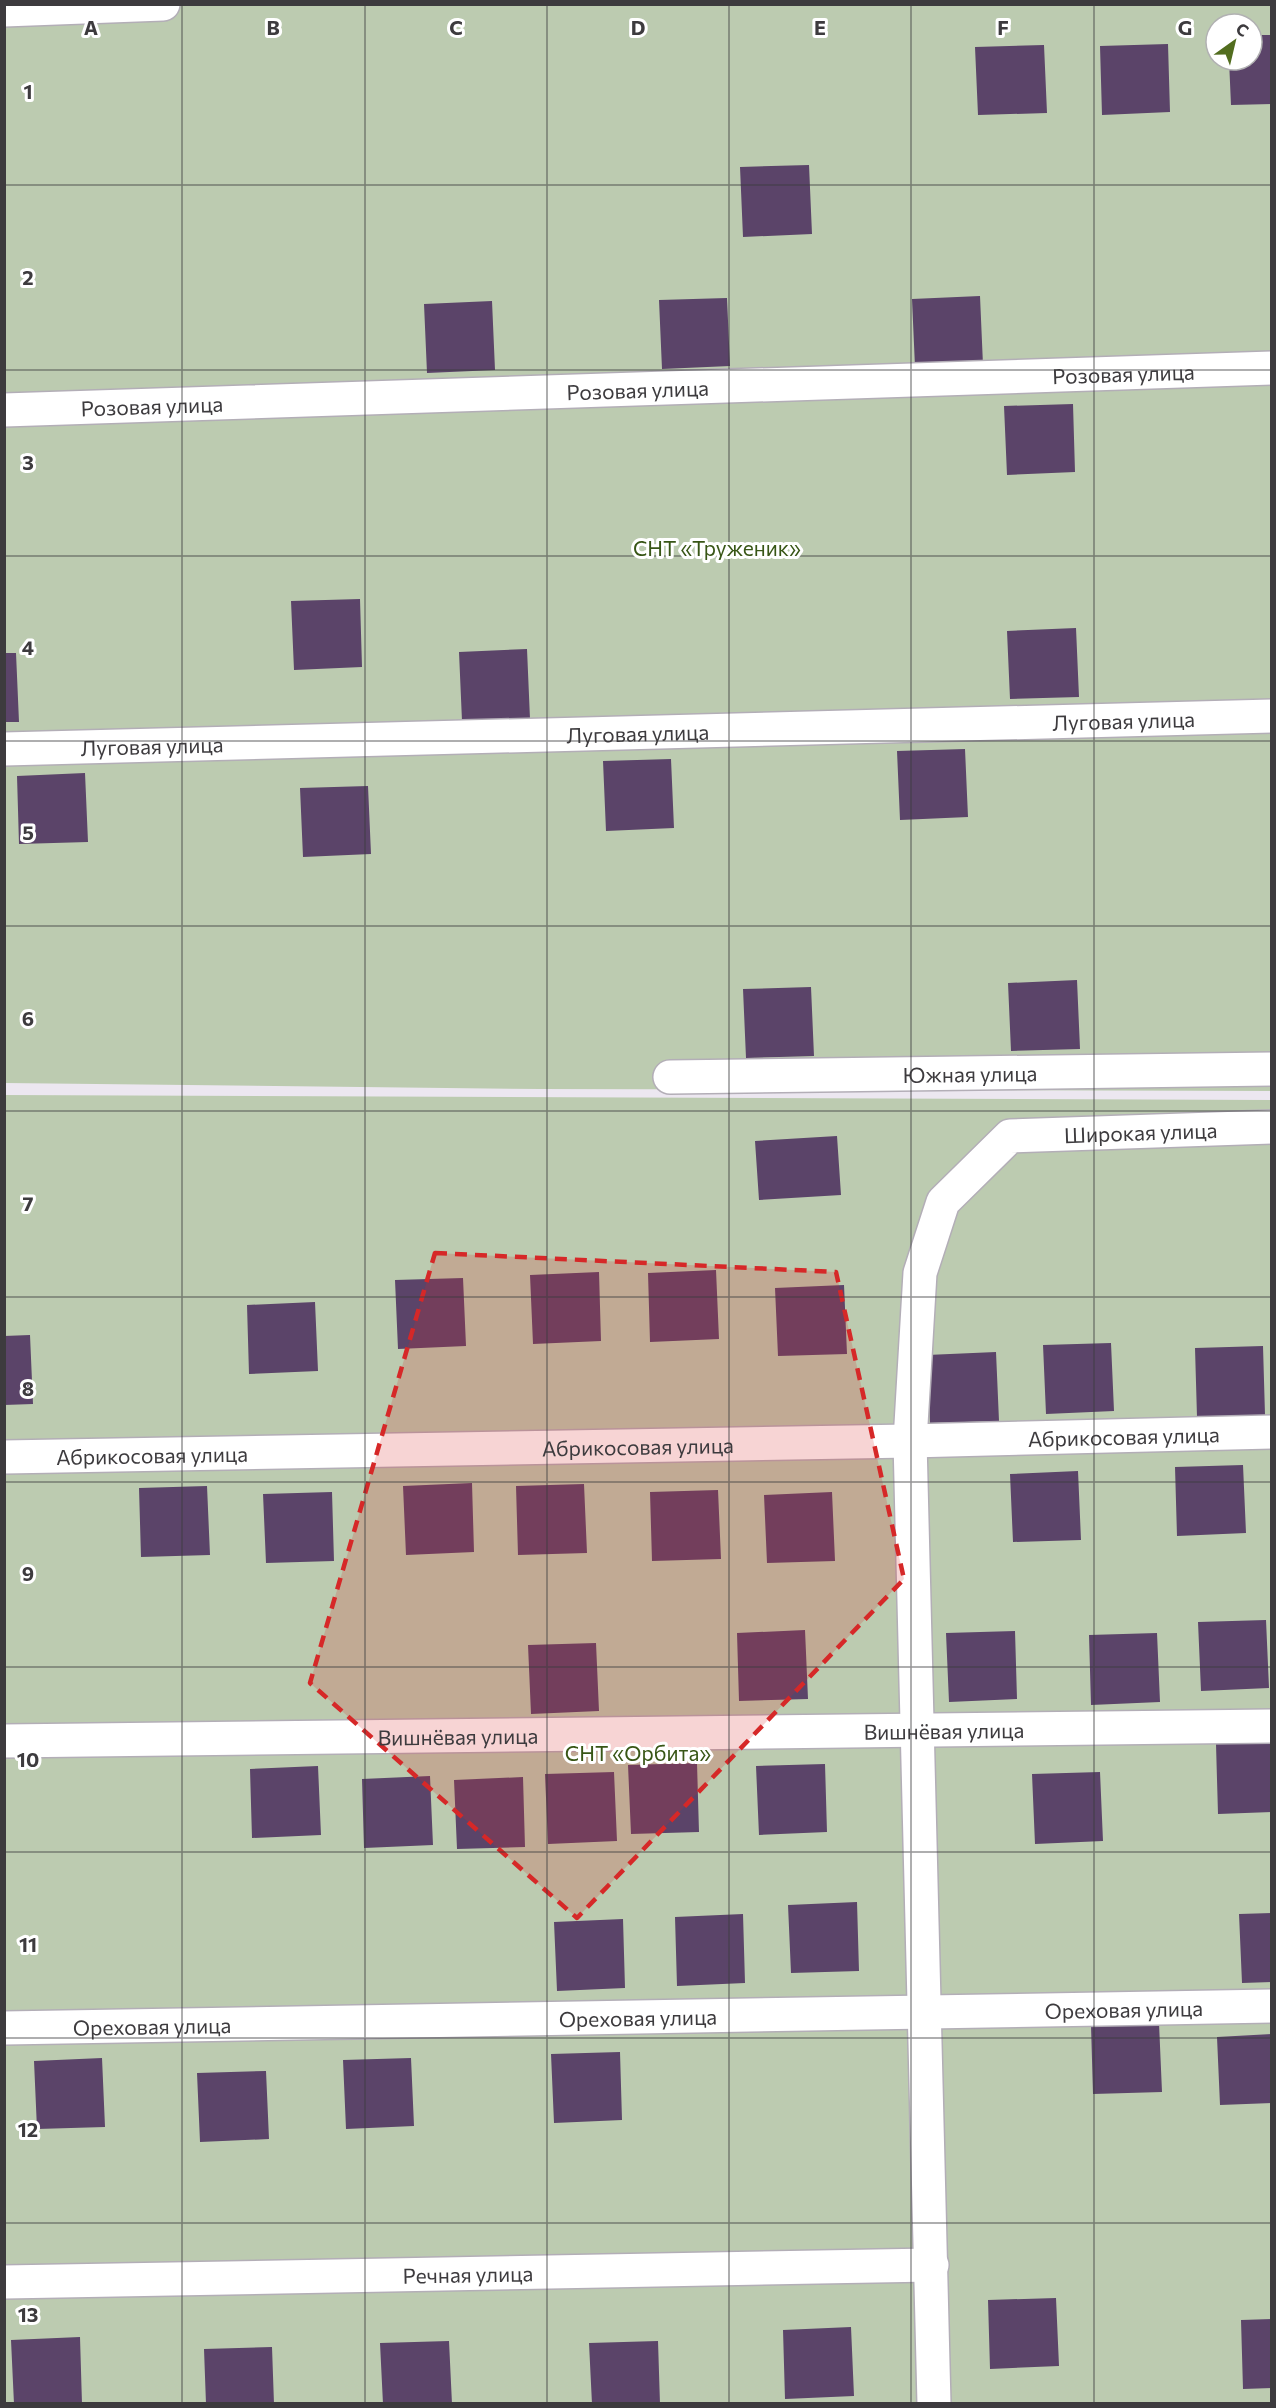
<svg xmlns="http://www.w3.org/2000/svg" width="1276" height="2408" viewBox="0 0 1276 2408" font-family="Commissioner,sans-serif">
<rect width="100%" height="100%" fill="#ece7f0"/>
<path fill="#bccbb0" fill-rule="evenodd" d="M5,5H1271V1091L540,1089L5,1083ZM1216,24H1252V60H1216Z
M4,1095L1271,1100V2403H5Z"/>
<path fill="#5b4469" d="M1252,35H1272V104L1231,105L1229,60H1252Z
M1168,44L1170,112L1102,115L1100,46Z
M1044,45L1047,113L978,115L975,47Z
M809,165L812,234L743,237L740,167Z
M980,296L983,365L915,367L912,299Z
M727,298L730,366L662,369L659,300Z
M492,301L495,370L427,373L424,304Z
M1073,404L1075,472L1007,475L1004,406Z
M360,599L362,667L294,670L291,601Z
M1076,628L1079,697L1010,699L1007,631Z
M527,649L530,719L462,721L459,652Z
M4,653H16L19,722H4Z
M965,749L968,817L900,820L897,751Z
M671,759L674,828L606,831L603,761Z
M85,773L88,842L19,844L17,776Z
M368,786L371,854L303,857L300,788Z
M1077,980L1080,1049L1011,1051L1008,983Z
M811,987L814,1056L746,1058L743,989Z
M837,1136L841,1195L759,1200L755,1141Z
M716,1270L719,1339L650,1342L648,1273Z
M599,1272L601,1341L533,1344L530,1275Z
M463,1278L466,1346L398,1349L395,1280Z
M844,1285L847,1354L778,1356L775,1288Z
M315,1302L318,1371L249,1374L247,1305Z
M30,1335L33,1404L4,1405V1336Z
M1111,1343L1114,1411L1046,1414L1043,1345Z
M1263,1346L1265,1415L1197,1417L1195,1348Z
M996,1352L999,1421L930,1423L927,1355Z
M1243,1465L1246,1533L1177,1536L1175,1467Z
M1078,1471L1081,1540L1013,1542L1010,1474Z
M472,1483L474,1552L406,1555L403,1486Z
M584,1484L587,1553L518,1555L516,1486Z
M207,1486L210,1555L141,1557L139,1488Z
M718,1490L721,1559L652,1561L650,1492Z
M332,1492L334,1561L266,1563L263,1494Z
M832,1492L835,1561L767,1563L764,1495Z
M1266,1620L1269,1688L1201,1691L1198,1622Z
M805,1630L808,1699L739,1701L737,1633Z
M1015,1631L1017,1699L949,1702L946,1633Z
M1157,1633L1160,1702L1091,1705L1089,1635Z
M596,1643L599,1711L531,1714L528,1645Z
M1272,1742V1812L1218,1814L1216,1744Z
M697,1763L699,1832L631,1834L628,1765Z
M825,1764L827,1832L759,1835L756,1766Z
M318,1766L321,1835L252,1838L250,1769Z
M614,1772L617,1841L548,1844L545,1774Z
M1100,1772L1103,1841L1035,1844L1032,1774Z
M430,1776L433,1845L364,1848L362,1779Z
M523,1777L525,1847L457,1849L454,1780Z
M857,1902L859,1971L791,1973L788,1905Z
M1272,1913V1982L1242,1983L1239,1914Z
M743,1914L745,1983L677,1986L675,1917Z
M623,1919L625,1988L557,1991L554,1922Z
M1159,2023L1162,2092L1093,2094L1091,2025Z
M1272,2034V2103L1220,2105L1217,2037Z
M620,2052L622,2120L554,2123L551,2054Z
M102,2058L105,2127L37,2129L34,2061Z
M411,2058L414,2126L346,2129L343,2060Z
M266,2071L269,2139L200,2142L197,2073Z
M1056,2298L1059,2366L990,2369L988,2300Z
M1272,2319V2388L1243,2389L1241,2320Z
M851,2327L854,2396L785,2399L783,2330Z
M80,2337L82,2404H14L11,2340Z
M449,2341L452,2404H383L380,2343Z
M658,2341L660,2404H592L589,2343Z
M272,2347L274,2404H206L204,2349Z"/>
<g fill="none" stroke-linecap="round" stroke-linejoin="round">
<defs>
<g id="minor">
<path d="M4,10L163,4"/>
<path id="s1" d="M4,410L1272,368"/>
<path id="s2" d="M4,749L1272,716"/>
<path id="s3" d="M670,1077L1272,1069"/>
<path id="s4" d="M4,1457L910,1441L1272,1432"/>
<path id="s5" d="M4,1741L1272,1726"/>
<path id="s6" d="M4,2028L1272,2006"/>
<path id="s7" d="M4,2282L932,2265"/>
<path id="s8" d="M934,2404L910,1441L920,1273L943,1202L1010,1136L1272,1127"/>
</g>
</defs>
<use href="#minor" stroke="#b3aeb7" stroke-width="36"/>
<use href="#minor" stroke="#fff" stroke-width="33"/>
</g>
<path fill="#d62828" fill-opacity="0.2" stroke="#d62828" stroke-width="4.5" stroke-dasharray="12 8" stroke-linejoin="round" d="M435,1253L836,1272L904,1579L577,1918L310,1683Z"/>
<path fill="none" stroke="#3d3b3e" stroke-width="1.5" stroke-opacity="0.55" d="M182,4V2404M365,4V2404M547,4V2404M729,4V2404M911,4V2404M1094,4V2404M4,185H1272M4,370H1272M4,556H1272M4,741H1272M4,926H1272M4,1111H1272M4,1297H1272M4,1482H1272M4,1667H1272M4,1852H1272M4,2038H1272M4,2223H1272"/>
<g text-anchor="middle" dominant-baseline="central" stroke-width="6" stroke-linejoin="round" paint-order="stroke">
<g font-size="21" fill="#3d3b3e" stroke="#fff">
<text stroke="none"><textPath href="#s1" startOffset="1120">Розовая улица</textPath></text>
<text stroke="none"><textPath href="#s1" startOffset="634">Розовая улица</textPath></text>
<text stroke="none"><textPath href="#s1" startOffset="148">Розовая улица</textPath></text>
<text stroke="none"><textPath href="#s2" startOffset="1120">Луговая улица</textPath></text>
<text stroke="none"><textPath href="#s2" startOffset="634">Луговая улица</textPath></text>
<text stroke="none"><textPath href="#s2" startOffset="148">Луговая улица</textPath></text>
<text stroke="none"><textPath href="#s3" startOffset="300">Южная улица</textPath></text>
<text stroke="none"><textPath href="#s8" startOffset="1431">Широкая улица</textPath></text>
<text stroke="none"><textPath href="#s4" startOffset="1120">Абрикосовая улица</textPath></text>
<text stroke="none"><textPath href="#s4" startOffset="634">Абрикосовая улица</textPath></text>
<text stroke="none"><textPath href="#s4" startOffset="148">Абрикосовая улица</textPath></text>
<text stroke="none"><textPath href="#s5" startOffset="940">Вишнёвая улица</textPath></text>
<text stroke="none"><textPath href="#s5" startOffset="454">Вишнёвая улица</textPath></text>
<text stroke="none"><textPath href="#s6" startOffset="1120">Ореховая улица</textPath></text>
<text stroke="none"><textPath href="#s6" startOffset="634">Ореховая улица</textPath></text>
<text stroke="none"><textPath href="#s6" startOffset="148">Ореховая улица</textPath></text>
<text stroke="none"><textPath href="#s7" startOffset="464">Речная улица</textPath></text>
</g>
<g font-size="21" fill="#385616" stroke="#fff">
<text x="717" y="547">СНТ «Труженик»</text>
<text x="638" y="1752">СНТ «Орбита»</text>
</g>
</g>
<g font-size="20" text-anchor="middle" font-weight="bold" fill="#3d3b3e" stroke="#fff" stroke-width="6" stroke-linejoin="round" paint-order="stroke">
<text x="91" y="35">A</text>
<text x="273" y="35">B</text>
<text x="456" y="35">C</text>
<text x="638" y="35">D</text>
<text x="820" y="35">E</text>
<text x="1003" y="35">F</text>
<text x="1185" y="35">G</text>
<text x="28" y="99">1</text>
<text x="28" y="285">2</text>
<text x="28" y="470">3</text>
<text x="28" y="655">4</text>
<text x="28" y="840">5</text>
<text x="28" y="1026">6</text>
<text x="28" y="1211">7</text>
<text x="28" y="1396">8</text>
<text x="28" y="1581">9</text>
<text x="28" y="1767">10</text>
<text x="28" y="1952">11</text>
<text x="28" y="2137">12</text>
<text x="28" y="2322">13</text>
</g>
<rect width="1276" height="2408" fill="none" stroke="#3d3b3e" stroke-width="12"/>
<g transform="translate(1234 42) rotate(34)"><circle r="28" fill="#ffffff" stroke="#b1b1b2" stroke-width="1.5"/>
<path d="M0-4.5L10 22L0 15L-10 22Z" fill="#526d1f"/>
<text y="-9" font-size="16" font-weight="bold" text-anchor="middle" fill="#3d3b3e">С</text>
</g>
</svg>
